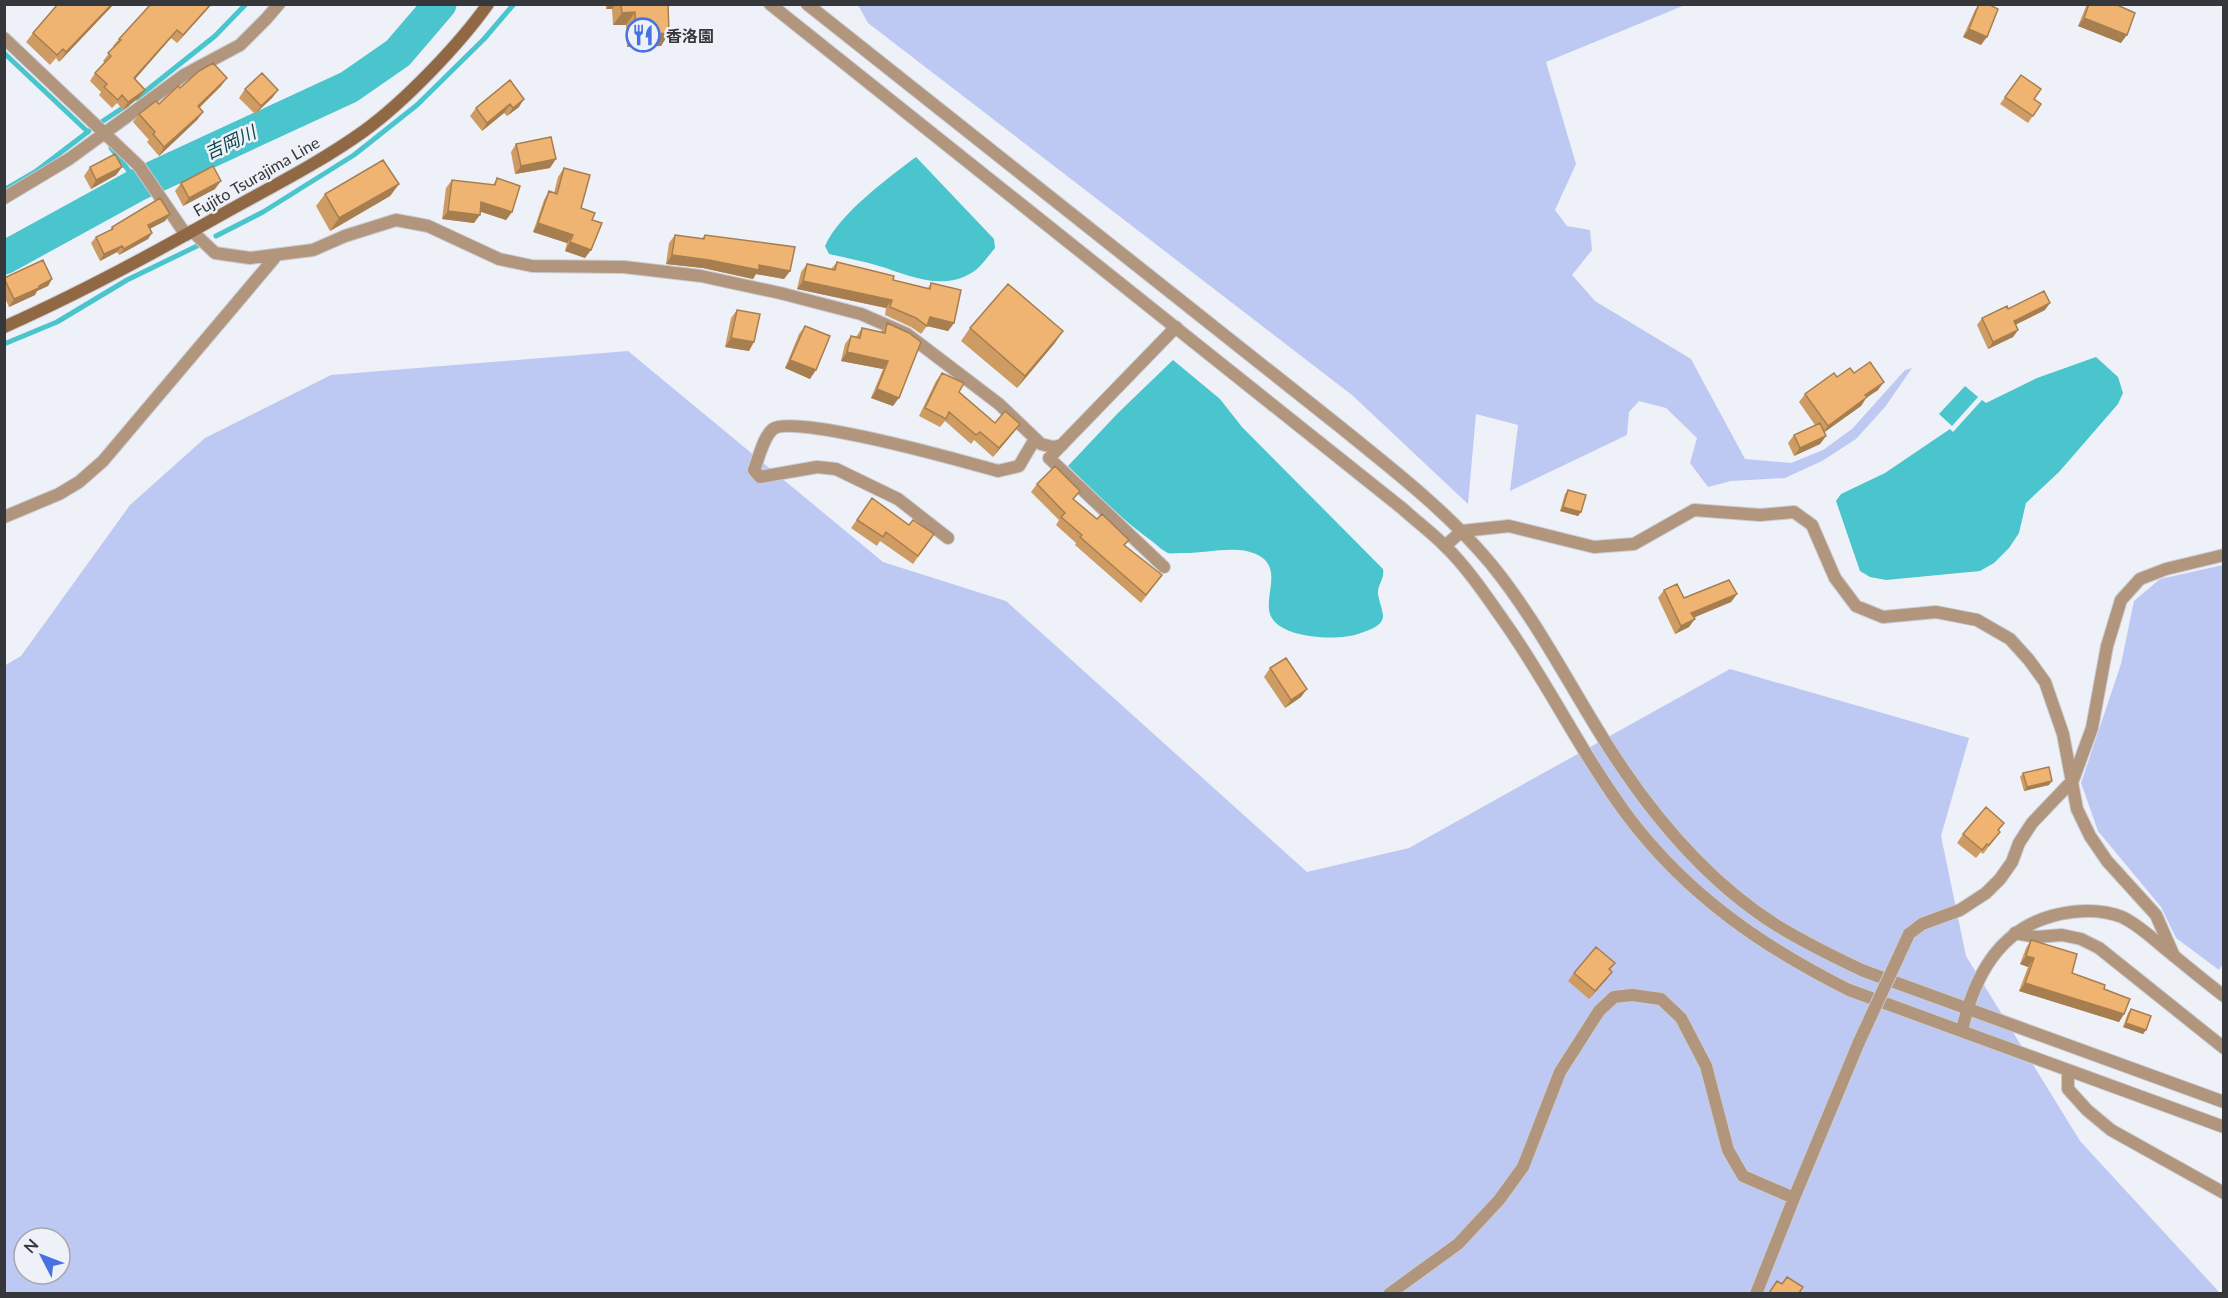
<svg xmlns="http://www.w3.org/2000/svg" width="2228" height="1298" viewBox="0 0 2228 1298" font-family="Lato,'Noto Sans JP',sans-serif">
<rect width="100%" height="100%" fill="#eef1f8"/>
<path fill="#bdc9f2" fill-rule="evenodd" d="M858,5H1685L1546,62L1576,164L1555,210L1567,226L1590,230L1592,250L1572,275L1595,301L1691,359L1745,459L1791,463L1823,450L1852,429L1905,370L1912,368L1885,407L1856,439L1822,461L1785,478L1731,481L1708,487L1690,463L1697,438L1666,408L1639,401L1629,412L1627,435L1510,491L1518,425L1476,414L1468,504L1352,395L868,23Z
M628,351L883,562L1006,601L1307,872L1409,848L1730,669L1969,738L1941,836L1966,956L2080,1141L2220,1293H5L4,666L21,656L130,505L205,438L331,375ZM24,1238H60V1274H24Z
M2223,565L2224,962L2219,970L2176,938L2161,907L2098,831L2081,783L2121,664L2134,601L2160,579Z"/>
<path fill="#4ac4cd" d="M916,157L994,239L995,248C988,256 981,267 973,272C942,292 909,275 879,266C863,261 846,258 829,254L825,246C839,214 888,178 916,157Z
M2096,357L2118,377L2123,393L2118,404L2059,472L2026,503L2019,533L2009,548L1994,563L1980,571L1886,580L1870,577L1860,571L1836,501L1841,494L1885,473L1950,429L1953,432L1982,400L1986,403L2037,378Z
M1173,360L1220,399L1242,427L1383,569C1385,579 1377,585 1378,594C1379,602 1383,609 1383,617C1382,627 1366,631 1358,634C1338,641 1278,639 1270,614C1264,595 1283,568 1258,555C1235,544 1206,554 1181,553C1178,553 1171,554 1168,553C1163,551 1157,545 1153,542C1122,520 1095,492 1068,466L1118,413Z
M1965,386L1978,397L1952,426L1939,414Z"/>
<g fill="none" stroke-linecap="round" stroke-linejoin="round">
<path stroke="#4ac4cd" stroke-width="5" d="M4,53L88,132
M137,98L215,36L246,4
M97,125L127,105
M111,148L129,171L137,185
M4,190L35,172L89,131
M216,236L263,212L354,155L417,105L484,39L514,4
M4,344L57,322L127,280L197,246"/>
<path stroke="#4ac4cd" stroke-width="33" d="M4,258L137,185L349,87L398,53L440,4"/>
<defs>
<path id="minor" d="M4,38L139,166L186,235
M4,198L69,159L184,75L240,45L266,19L279,4
M192,231L215,253L250,258L313,250L345,236L396,220L428,226L499,259L532,266L624,267L701,276L780,293L861,314L907,334L999,404L1041,444L1053,447L1062,445
M4,517L59,494L79,482L103,461L277,255
M948,538L898,499L836,469L817,467L760,477L754,470C759,458 763,437 773,429C793,413 966,462 998,471L1019,466L1035,439
M1445,546L1462,531L1509,526L1594,547L1634,544L1694,510L1760,515L1794,512L1812,525L1835,578L1856,606L1883,617L1936,612L1977,620L2010,639L2029,660L2045,682L2063,734L2077,809L2090,836L2107,861L2156,915L2174,956
M1164,567L1049,458L1176,327
M2015,933L2036,937L2062,935L2081,939L2099,948L2224,1048
M1909,934L1922,924L1960,910L1986,893L2000,879L2012,862L2019,843L2032,823L2073,780L2092,728L2107,646L2121,600L2140,579L2166,569L2224,555
M2068,1072V1089L2087,1110L2111,1130L2224,1193
M1389,1294L1458,1244L1499,1200L1523,1167L1560,1072L1599,1011L1614,997L1632,995L1661,999L1681,1018L1706,1066L1728,1150L1743,1176L1794,1198
M1756,1294L1794,1198L1859,1042"/>
<path id="tertiary" d="M770,4L1403,509C1416,521 1431,532 1444,545C1468,568 1489,600 1508,627C1551,689 1584,758 1630,819C1689,896 1763,947 1849,990L2224,1127
M807,4L1339,426C1392,469 1447,511 1491,564C1536,619 1568,683 1606,743C1650,813 1705,880 1776,925C1804,942 1834,957 1864,971L2224,1102
M1962,1031C1975,970 2005,920 2072,912C2088,910 2107,911 2122,917C2137,924 2150,936 2163,947C2183,963 2203,980 2224,996"/>
<path id="secondary" d="M4,327C78,294 149,256 219,216C267,189 318,164 364,131C404,102 459,45 488,4"/>
</defs>
<use href="#minor" stroke="#c9ccd2" stroke-width="14"/>
<use href="#tertiary" stroke="#c9ccd2" stroke-width="14"/>
<use href="#secondary" stroke="#c9ccd2" stroke-width="14"/>
<use href="#minor" stroke="#b1957c" stroke-width="12"/>
<use href="#tertiary" stroke="#b1957c" stroke-width="12"/>
<use href="#secondary" stroke="#906843" stroke-width="12"/>
<defs>
<path id="minor-bridge" d="M1859,1042L1909,934"/>
</defs>
<use href="#minor-bridge" stroke="#c9ccd2" stroke-width="14" stroke-linecap="butt"/>
<use href="#minor-bridge" stroke="#b1957c" stroke-width="12"/>
</g>
<path fill="#ce9b62" d="M58,4H114L59,62L56,58L50,65L26,42L33,33Z
M151,4H212L177,43L171,38L135,79L140,97L123,110L117,103L112,108L99,95L101,92L90,81L95,73L105,63L103,61L114,47L113,46L119,39Z
M606,4H668L669,33L661,46L627,47L626,25H613L612,9H606Z
M1979,4H1988L1981,45L1963,37L1975,10Z
M2087,4H2115L2121,43L2078,26Z
M2021,75L2034,99L2041,104L2028,123L2000,104Z
M510,80L519,107L507,116L504,113L482,131L470,116L476,108Z
M221,86L199,108L203,112L197,120L159,156L147,142L149,140L133,122L139,114L159,104L180,88Z
M245,89L278,90L272,98L255,114L239,98Z
M516,144L550,168L515,174L511,152Z
M90,167H122L116,175L91,189L84,176Z
M564,168L581,208L592,220L585,258L565,251L567,243L533,232L544,200L549,191L554,193L558,177Z
M497,178L512,212L506,220L480,211L474,223L442,219L446,188L452,180L493,185Z
M181,183L215,189L183,206L175,191Z
M399,184L390,196L330,231L316,206L325,194Z
M170,214L165,221L150,228L152,233L148,239L119,255L117,252L100,261L91,243L96,237L110,230L112,227Z
M675,235L702,238L705,235L790,271L784,279L756,274L753,279L703,268L666,264L669,243Z
M837,262L893,280L928,288L931,283L954,323L948,331L927,326L921,334L911,327L885,315L886,308L797,289L801,272L807,264L831,269Z
M4,278L52,279L48,286L37,291L35,295L9,307L4,296Z
M2008,309L2045,310L2015,325L2018,330L2013,337L1988,349L1977,325L1982,318Z
M737,310L749,351L725,347L731,318Z
M887,323L893,406L871,398L883,369L841,361L845,344L851,336L856,337L862,328L881,332Z
M805,326L810,379L785,368L799,334Z
M970,328L1063,331L1054,344L1017,388L961,341Z
M942,373L959,392L995,423L1020,424L993,457L974,440L971,444L945,421L940,427L919,416L936,381Z
M1854,373L1878,390L1866,398L1861,406L1824,432L1826,436L1820,444L1794,456L1788,443L1794,435L1815,425L1799,402L1805,394L1837,377Z
M1037,484L1075,500L1125,545L1156,583L1141,603L1075,545L1076,543L1056,525L1059,520L1031,492Z
M1568,490L1581,512L1578,516L1560,511L1565,494Z
M872,498L909,525L934,534L913,564L880,541L877,546L851,528Z
M1664,590L1684,598L1737,594L1731,602L1694,617L1689,627L1675,634L1658,598Z
M1270,668L1301,697L1285,708L1264,677Z
M2023,773L2049,785L2024,791L2020,777Z
M2004,823L1999,830L1994,840L1983,854L1981,852L1976,858L1957,843L1963,834Z
M2031,940L2072,973L2104,989L2124,1014L2119,1022L2019,991L2028,967L2020,964L2026,948Z
M1615,963L1610,970L1612,972L1606,980L1589,999L1568,981L1574,973Z
M2131,1009L2146,1030L2143,1034L2123,1027L2128,1013Z"/>
<path fill="#a77e50" d="M112,4H114L59,62L66,52Z
M211,4H212L177,43L183,35Z
M609,4H615L612,9H606Z
M635,12L626,25H613L622,13Z
M2084,18L2127,35L2121,43L2078,26Z
M1969,29L1987,37L1981,45L1963,37Z
M177,30L171,38L129,86L134,78Z
M669,33L661,46L627,47L636,35Z
M227,78L221,86L192,115L198,106Z
M145,90L140,97L123,110L128,102Z
M278,90L272,98L255,114L261,106Z
M524,99L519,107L507,116L513,108Z
M510,104L504,113L482,131L487,123Z
M203,112L197,120L159,156L164,147Z
M556,159L550,168L515,174L521,166Z
M122,167L116,175L91,189L96,180Z
M221,181L215,189L183,206L189,198Z
M399,184L390,196L330,231L339,218Z
M481,202L512,212L506,220L475,210Z
M448,211L480,215L474,223L442,219Z
M170,214L165,221L144,232L148,225Z
M538,223L573,235L567,243L533,232Z
M152,233L148,239L119,255L124,249Z
M570,242L591,250L585,258L565,251Z
M122,246L117,252L100,261L104,254Z
M672,255L759,265L790,271L784,279L756,274L753,279L703,268L666,264Z
M52,279L48,286L37,291L35,295L9,307L14,299Z
M803,281L892,300L886,308L797,289Z
M2050,303L2045,310L2009,328L2014,321Z
M930,317L954,323L948,331L927,326Z
M2018,330L2013,337L1988,349L1993,342Z
M1063,331L1054,344L1017,388L1025,376Z
M731,338L754,342L749,351L725,347Z
M847,352L888,361L883,369L841,361Z
M790,360L816,370L810,379L785,368Z
M1884,382L1878,390L1866,398L1861,406L1822,434L1828,426L1865,395Z
M877,389L899,398L893,406L871,398Z
M1020,424L1014,432L993,457L999,448Z
M1826,436L1820,444L1794,456L1800,448Z
M1563,507L1581,512L1578,516L1560,511Z
M1737,594L1731,602L1686,621L1691,613Z
M1695,619L1689,627L1675,634L1681,626Z
M1307,689L1301,697L1285,708L1291,700Z
M2052,781L2049,785L2024,791L2027,787Z
M2026,956L2034,958L2028,967L2020,964Z
M1612,972L1606,980L1589,999L1595,991Z
M2025,983L2124,1014L2119,1022L2019,991Z
M2126,1023L2146,1030L2143,1034L2123,1027Z"/>
<path fill="#efb472" stroke="#a77e50" stroke-width="1.5" d="M58,4H112L66,52L63,49L57,55L33,33Z
M151,4H211L183,35L177,30L134,78L145,90L128,102L122,95L118,100L104,87L107,84L95,73L111,56L108,53L121,40L119,39Z
M621,4H668L669,33L636,35L635,12L622,13Z
M1979,4H1988L1998,9L1987,37L1969,29Z
M2089,4H2115L2135,13L2127,35L2084,18Z
M213,63L227,78L198,106L203,112L164,147L153,134L155,132L139,114L156,101L159,104L178,86L180,88L199,71Z
M262,73L278,90L261,106L245,89Z
M2021,75L2041,89L2034,99L2041,104L2033,116L2005,97Z
M510,80L524,99L513,108L510,104L487,123L476,108Z
M551,137L556,159L521,166L516,144Z
M115,154L122,167L96,180L90,167Z
M383,160L399,184L339,218L325,194Z
M213,166L221,181L189,198L181,183Z
M564,168L590,175L581,208L595,213L592,220L602,223L591,250L570,242L573,235L538,223L549,191L557,194Z
M497,178L520,186L512,212L481,202L480,215L448,211L452,180L495,185Z
M160,198L170,214L148,225L152,233L124,249L122,246L104,254L96,237L113,229L112,227Z
M675,235L704,239L705,235L795,247L790,271L759,265V270L709,260L672,255Z
M43,260L52,279L39,286V288L14,299L4,278Z
M837,262L894,276L893,280L930,289L931,283L961,290L954,323L930,317L927,326L916,318L890,307L892,300L803,281L807,264L835,270Z
M1008,284L1063,331L1025,376L970,328Z
M2044,291L2050,303L2014,321L2018,330L1993,342L1982,318L2007,306L2008,309Z
M737,310L760,314L754,342L731,338Z
M887,323L909,333L921,342L899,398L877,389L888,361L847,352L851,336L860,338L862,328L885,333Z
M805,326L830,336L816,370L790,360Z
M1870,362L1884,382L1865,395L1867,397L1828,426L1805,394L1834,373L1837,377L1850,368L1854,373Z
M942,373L964,383L959,392L995,423L1005,411L1020,424L999,448L980,432L976,435L949,412L946,419L925,408Z
M1820,423L1826,436L1800,448L1794,435Z
M1055,466L1080,491L1073,499L1097,519L1102,514L1129,540L1124,545L1162,575L1146,595L1080,537L1082,535L1061,517L1065,513L1037,484Z
M1568,490L1586,495L1581,512L1563,507Z
M872,498L909,525L913,520L934,534L918,556L886,532L883,537L857,520Z
M1729,580L1737,594L1691,613L1695,619L1681,626L1664,590L1677,584L1684,598Z
M1286,658L1307,689L1291,700L1270,668Z
M2049,767L2052,781L2027,787L2023,773Z
M1986,807L2004,823L1998,830L2000,832L1989,845L1987,844L1982,850L1963,834Z
M2031,940L2077,954L2072,973L2105,985L2104,989L2130,999L2124,1014L2025,983L2034,958L2026,956Z
M1596,947L1615,963L1609,969L1612,972L1595,991L1574,973Z
M2131,1009L2151,1016L2146,1030L2126,1023Z
M1787,1277L1803,1287L1799,1293H1769L1777,1281L1782,1284Z"/>
<defs>
<symbol id="restaurant-ring" viewBox="-11 -11 22 22"><circle r="9.5" fill="#eef1f8" stroke="#4872e4" stroke-width="1.5"/><path d="M-5-6h1v4h1v-4h1v4h1v-4h1v5L-1.5 .5V6h-2V.5L-5-1ZM5-6V6H3V1.5H1.5Q1.5-4 5-6Z" fill="#4872e4"/></symbol>
</defs>
<g fill-rule="evenodd">
<use href="#restaurant-ring" x="624" y="16" width="38" height="38"/>
</g>
<g text-anchor="middle" dominant-baseline="central" stroke-width="5" stroke-linejoin="round" paint-order="stroke">
<g font-size="16" font-weight="bold" fill="#36373a" stroke="#eef1f8" text-anchor="start">
<text x="666" y="35">香洛園</text>
</g>
<g font-size="16" fill="#36373a" stroke="#eef1f8">
<text transform="translate(256 176) rotate(-30)">Fujito Tsurajima Line</text>
</g>
<g font-size="18" font-style="italic" fill="#0d4549" stroke="#eef1f8">
<text transform="translate(230 142) rotate(-25)">吉岡川</text>
</g>
</g>
<rect width="2228" height="1298" fill="none" stroke="#36373a" stroke-width="12"/>
<g transform="translate(42 1256) rotate(312)"><circle r="28" fill="#eef1f8" stroke="#a4a7ac" stroke-width="1.5"/>
<path d="M0-4.5L10 22L0 15L-10 22Z" fill="#4872e4"/>
<text y="-9" font-size="16" font-weight="bold" text-anchor="middle" fill="#36373a">N</text>
</g>
</svg>
